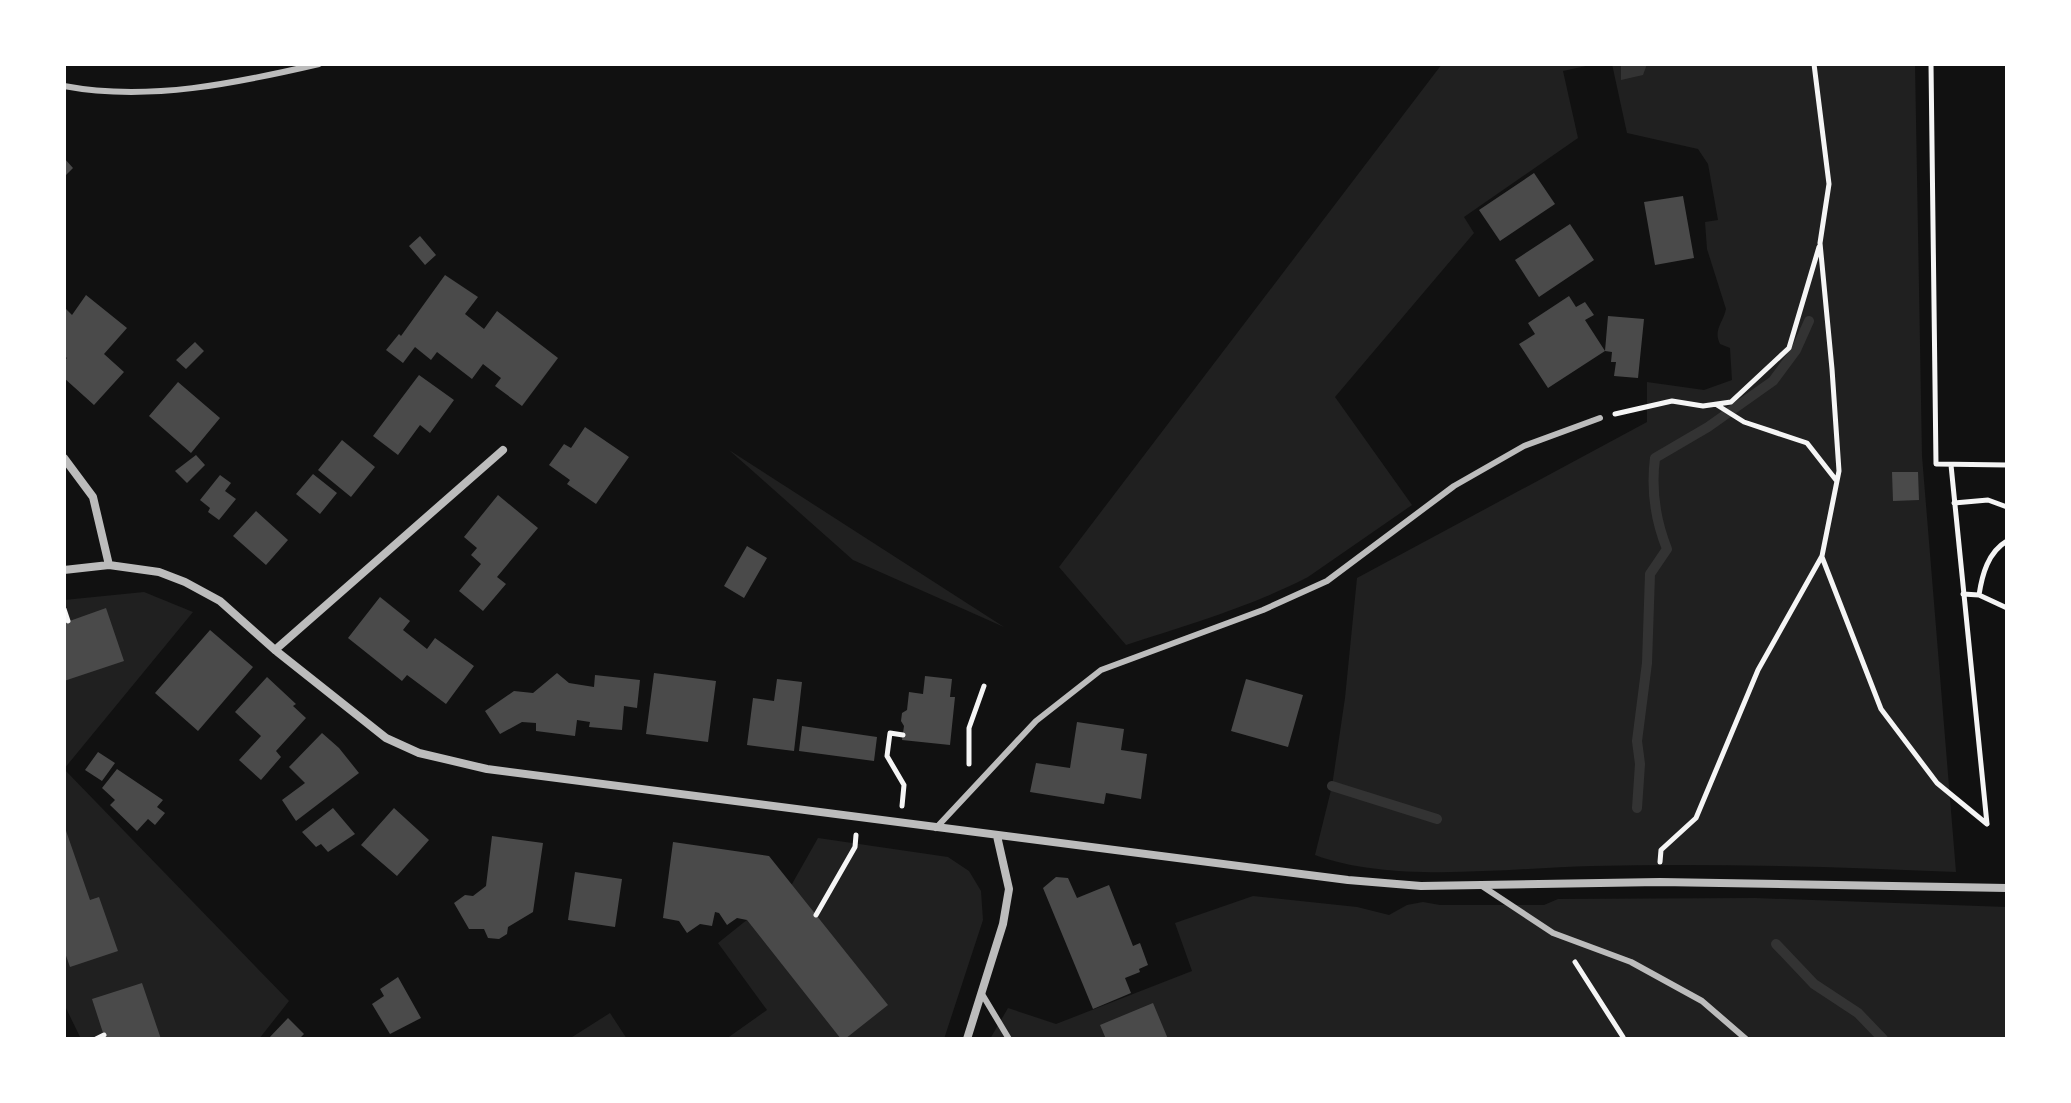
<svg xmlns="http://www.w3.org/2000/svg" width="2071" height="1103" viewBox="0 0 2071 1103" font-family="'Sofia Sans Condensed',sans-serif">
<rect width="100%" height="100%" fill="#111"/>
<path fill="#202020" d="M1442,64H1595L1563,71L1578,138L1464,217L1474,233L1335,397L1412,505L1308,577C1250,607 1187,625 1126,645L1059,567Z
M1612,64H1915L1922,456L1956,872C1835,867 1714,863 1592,866C1509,868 1392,884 1315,855L1332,786L1345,698L1357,578L1647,422V382L1704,390L1732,380L1730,348L1720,344C1713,330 1723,323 1726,309L1707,249L1705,222L1718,220L1708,164L1698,149L1627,133Z
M729,450L1004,627L853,560Z
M144,592L193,612L64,769L289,1001L259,1039H81L64,1004V600Z
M818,838L948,857L969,871L981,891L983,920L944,1039H726L767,1010L718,943L792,884Z
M1253,896L1357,907L1389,915L1407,905L1423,902L1440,905H1544L1558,899L1755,898L2007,907V1039H990L1008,1008L1056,1024L1192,971L1175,923Z
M610,1013L627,1039H569Z"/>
<path fill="#333" d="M1621,64H1647L1643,75L1621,80Z"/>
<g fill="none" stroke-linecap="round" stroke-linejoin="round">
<path stroke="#333" stroke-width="10" d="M1332,786L1437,819
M1637,808L1640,764L1637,741L1647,663L1650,574L1667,549C1655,519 1651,489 1655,458L1708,427L1773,381L1796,350L1809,321
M1776,944L1814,984L1858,1013L1883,1039"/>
</g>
<path fill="#4a4a4a" d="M64,158L73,168L64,177Z
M1534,173L1555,204L1500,241L1479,210Z
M1683,196L1694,258L1655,265L1644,202Z
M1570,224L1594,260L1539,297L1515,260Z
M420,236L436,255L425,265L409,246Z
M445,275L478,297L465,314L484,329L497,311L558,358L522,406L495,386L501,378L483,364L472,379L437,352L431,360L415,347L403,363L386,350L399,334L401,336Z
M86,295L127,328L104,354L124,372L94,405L64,378V361L67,358L64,356V307L72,315Z
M1569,296L1576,307L1585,302L1594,315L1585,320L1605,351L1548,388L1519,344L1535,334L1528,323Z
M1608,316L1644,319L1638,378L1614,376L1616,362H1611L1612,352L1605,351Z
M195,342L204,351L186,369L176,360Z
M419,375L454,400L430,433L420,425L398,455L373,436Z
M178,382L220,418L191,453L149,416Z
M585,427L629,457L596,504L567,484L570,480L549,465L564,444L571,448Z
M342,440L375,467L351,497L318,470Z
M196,455L205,465L187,483L175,471Z
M1892,472H1918L1919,500L1893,501Z
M313,474L337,493L320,514L296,494Z
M220,475L231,483L225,491L236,499L219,520L208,512L210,508L200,500Z
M498,495L538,528L497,577L506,584L483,611L459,591L481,564L471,555L477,548L464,537Z
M256,511L288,540L266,565L233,536Z
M747,546L767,558L744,598L724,586Z
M380,597L410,621L403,630L427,649L435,638L474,666L446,704L407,675L402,681L348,638Z
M106,608L124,661L64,681V623Z
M210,630L253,667L198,731L155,693Z
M557,673L569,683L594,687L595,675L640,680L637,708L624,706L622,730L589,727L590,722L577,720L575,736L536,731V723L522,722L500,734L485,711L514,691L533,693Z
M654,673L716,681L708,742L646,734Z
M925,676L952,679L950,697H955L950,745L902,740L904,726L901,721L902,713L907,710L909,692L923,694Z
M267,677L296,704L293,706L306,718L276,751L281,757L261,780L239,760L261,736L235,712Z
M777,679L802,682L794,751L747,745L753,698L774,701Z
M1246,679L1303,695L1288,747L1231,731Z
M1077,722L1124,729L1121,750L1147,754L1141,799L1106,793L1104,804L1030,792L1036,763L1070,768Z
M802,726L877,737L874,761L799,751Z
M322,733L339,748L359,773L296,821L282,800L305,783L289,767Z
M98,752L115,763L102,781L85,770Z
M117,769L163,800L157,807L165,813L155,825L148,819L137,831L110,805L115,800L102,788Z
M333,808L355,834L328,852L321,844L316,847L302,832Z
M394,808L429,840L397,876L361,845Z
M64,825L90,900L99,897L118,951L70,967L64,950Z
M492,836L543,843L533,912L508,927L507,934L499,939L488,938L484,929H469L454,903L465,895L473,896L486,886Z
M673,842L769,856L888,1005L845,1039H841L747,920L737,918L727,925L719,913L715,912L712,926L700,924L687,933L679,921L663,918Z
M575,872L622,879L615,927L568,920Z
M1056,877L1068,878L1077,898L1109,885L1133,946L1140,943L1148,965L1139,969L1140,972L1125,978L1131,993L1093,1009L1043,888Z
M398,977L421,1018L390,1034L372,1004L384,996L380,989Z
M142,983L161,1039H105L92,999Z
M1153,1003L1168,1039H1106L1100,1025Z
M288,1018L304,1034L299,1039H268Z"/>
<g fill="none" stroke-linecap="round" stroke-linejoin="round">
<path stroke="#f5f5f5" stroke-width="5" d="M1931,64L1936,464L2007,465
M1717,405L1744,422L1807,443L1836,480
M1615,414L1672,401L1703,406L1731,402L1789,348L1819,247
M1951,465L1987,824
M1954,503L1988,500L2007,507
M1822,557L1881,709L1937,783L1987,824
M1963,594L1979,595L2007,608
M1979,595C1982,575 1988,552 2007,541
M64,609L68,621
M969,764V728L984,686
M902,806L904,785L887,756L890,733L903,735
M1660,862L1661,850L1696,818L1758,670L1822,556L1839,471L1832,369L1820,243L1829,184L1814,64
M816,915L855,847L856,835
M1575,962L1623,1037
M96,1039L104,1035"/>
<path stroke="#bcbcbc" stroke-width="6" d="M64,86C148,102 237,83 319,64
M936,828L1036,721L1101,670L1263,610L1327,581L1454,486L1524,446L1600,418
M1482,886L1553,933L1631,962L1702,1001L1746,1039
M982,994L1009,1039"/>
<path stroke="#bcbcbc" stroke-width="8" d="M64,458L93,497L109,565
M64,570L109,565L159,572L185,582L220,601L275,650L386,738L419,753L487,769L1348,880L1421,886L1660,882L2007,888
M275,650L503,450
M967,1039L1003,924L1009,889L997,836"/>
</g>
<rect width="2071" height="1103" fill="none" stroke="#ffffff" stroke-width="132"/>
</svg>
